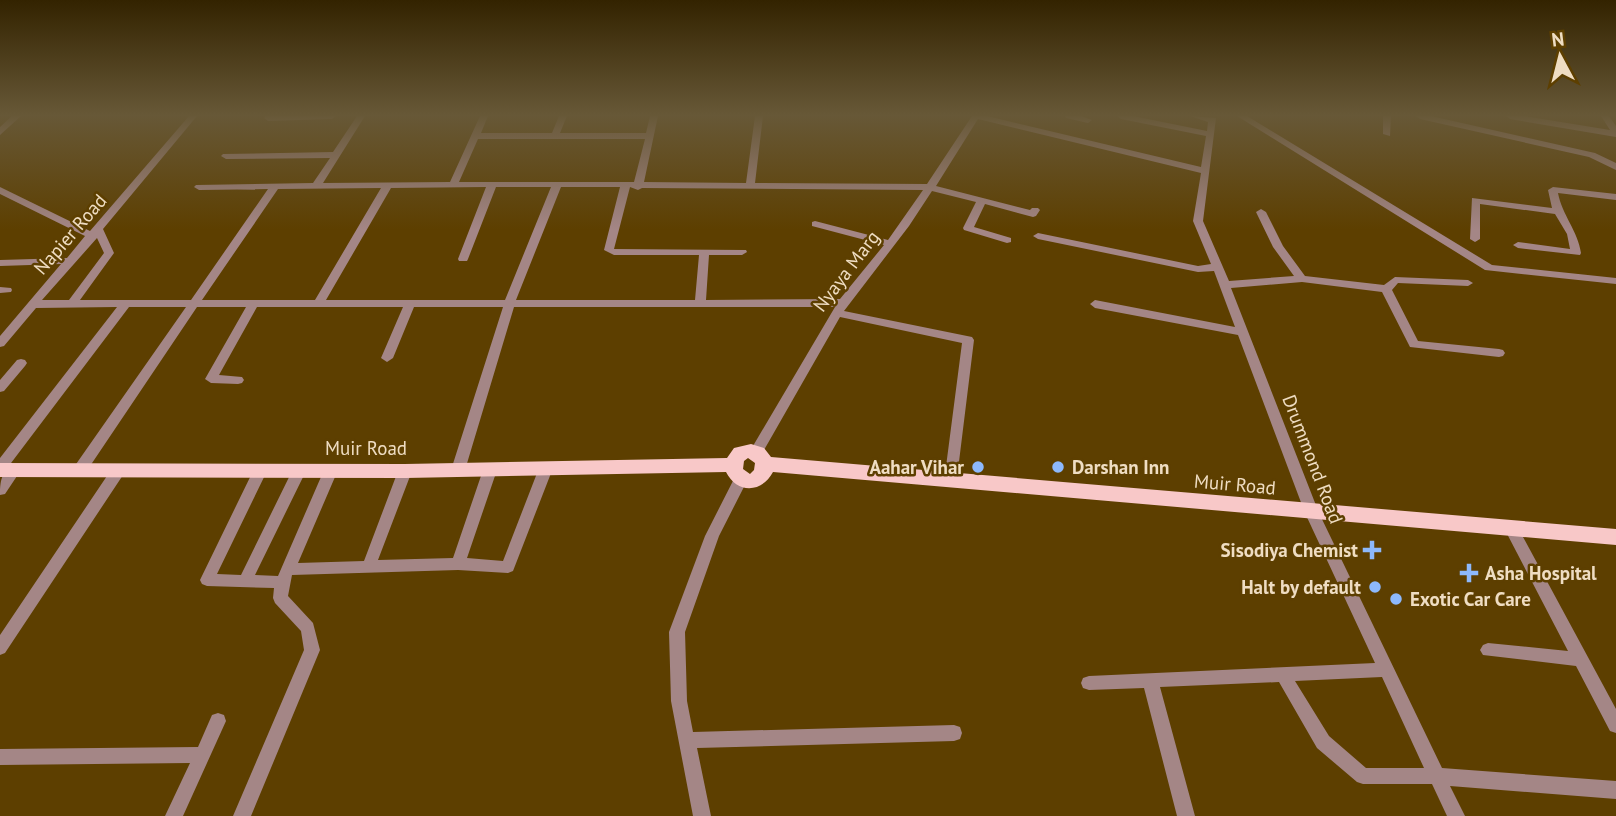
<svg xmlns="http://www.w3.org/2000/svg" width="1616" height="816" viewBox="0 0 1616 816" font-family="'PT Sans',sans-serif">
<rect width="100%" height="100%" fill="#5d3f00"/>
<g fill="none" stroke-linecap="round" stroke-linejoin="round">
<path fill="#a48686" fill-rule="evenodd" d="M12,116H21L0,135V127Z
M189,116H197L103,229L114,253L80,300H191L268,189L199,190L194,187L196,185L313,183L330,158L226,159L221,156L223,154L333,152L357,116H365L323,183L450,182L480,116H488L481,133H552L559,116H567L560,133H646L650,116H658L644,182L746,183L755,116H763L755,183L927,184L972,116H987L1201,167L1206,136L1121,119L1117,116H1133L1207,131L1208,122L1190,116L1216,118L1203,221L1229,281L1294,276L1273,247L1256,212L1261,209L1266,212L1283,246L1305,276L1384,285L1395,277L1468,280L1473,283L1468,286L1398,283L1392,290L1418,341L1499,349L1503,350L1505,353L1503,356L1499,357L1410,347L1382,292L1302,282L1231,288L1319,513L1442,768L1616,781V799L1450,786L1465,816H1447L1432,784H1363L1357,782L1317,748L1279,682L1160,687L1195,816H1177L1144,688L1089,690L1083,688L1081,683L1083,678L1089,676L1375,663L1305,513L1238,335L1095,308L1090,304L1095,300L1235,327L1214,271L1198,272L1038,239L1033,236L1038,233L1198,266L1211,264L1193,221L1201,173L978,119L936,186L1030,210L1032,208H1038L1040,210L1036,216L1033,217L985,204L974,227L1011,238V242L1007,243L964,230L963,228L976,202L932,191L909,226L844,311L972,337L974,340L956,486H946L944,482L962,343L840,317L760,457H750L749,454L750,451L835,307H514L465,470L463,474H453L451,470L503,307H414L393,358L387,362L381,358L403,307H257L219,375L242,377L244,380L242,383L238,384L211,383L205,379L246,307H197L84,475H74L72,471L74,467L186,307H129L5,471L0,472V458L117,307L36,308L4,346L0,347V336L61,264L0,266V260L67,258L85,236L0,194V187L90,231ZM478,139H645L634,182H459ZM486,187L458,259L459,261H467L468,259L496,187H551L505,300H326L391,188ZM561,187H620L604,250L614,255H699L695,300H516ZM630,187L638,190L642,188L923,190L888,240L815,221L812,222V226L884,245L840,299L706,300L709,255H742L747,252L746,250L614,249ZM381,188L315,300H202L278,189ZM97,238L104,253L69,300H42ZM1382,677L1424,768H1366L1329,736L1295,681Z
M266,116H336L332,119L268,121L264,118Z
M1065,116H1081L1092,120L1088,123L1066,118Z
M1237,116H1247L1492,265L1616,278V284L1485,270Z
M1383,116H1391L1390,136L1383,134Z
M1416,116H1431L1595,153L1616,163V170L1589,157L1420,119Z
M1506,116H1524L1610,130L1601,116H1609L1616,126V137L1510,119Z
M1553,187L1616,194V200L1558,193C1562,215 1578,231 1581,253L1580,255L1518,248L1513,245L1518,242L1570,249L1567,234L1555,214L1480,204V239L1475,242L1470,239L1472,198L1552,208L1548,190Z
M0,287L11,288L12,290L11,292L0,293Z
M21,359L25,360L27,363L25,366L4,391L0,392V380L17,360Z
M546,463L551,464L553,468L513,571L508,573L458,570L292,575L288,596L313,623L320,650L251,816H233L304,650L301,631L275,603L273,598L274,588L207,586L202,584L200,580L255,467H265L267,471L217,574L241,575L294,467H304L306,471L255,575L278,576L324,470L326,466H336L338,470L298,563L364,561L398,471L400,467H410L412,471L378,560L453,558L483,470L485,466H495L497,470L467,558L503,561L539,468L541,464Z
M14,465L19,466L21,470L5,494L0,495C0,483 1,470 14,465Z
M118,466L123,467L125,471L123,475L5,653L0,655V635L113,467Z
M741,474L746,475L748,479L719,536L685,632L687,701L693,732L954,725L960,727L962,733L960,739L954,741L697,748L711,816H693L671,701L669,632L705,536L736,475Z
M1511,522L1516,524L1616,709V733L1610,731L1576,666L1483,655L1480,650L1483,645L1488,643L1568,651L1504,528L1506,524Z
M218,713L224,715L226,721L183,816H165L190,763L0,765V749L198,747L212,715Z"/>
<path fill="#f8c8c8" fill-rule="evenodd" d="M751,444L764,448L771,457L1616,529V545L773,472C762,493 737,494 726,472L405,478L0,477V463L405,464L727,458L734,448ZM748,458L755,463L754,470L750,474L743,469L744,461Z"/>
</g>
<linearGradient id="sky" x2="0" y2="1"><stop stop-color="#332300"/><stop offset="0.5" stop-color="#675837"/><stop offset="1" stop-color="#675837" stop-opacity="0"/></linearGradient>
<rect width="1616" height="230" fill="url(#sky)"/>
<g fill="#8db9fc" stroke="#5d3f00" stroke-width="2.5">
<circle cx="978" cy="467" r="7"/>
<circle cx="1058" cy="467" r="7"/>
<path d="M1368.5 539.5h7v7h7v7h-7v7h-7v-7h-7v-7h7z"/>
<path d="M1465.5 562.5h7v7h7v7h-7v7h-7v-7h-7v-7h7z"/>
<circle cx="1375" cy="587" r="7"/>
<circle cx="1396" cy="599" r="7"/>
</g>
<g text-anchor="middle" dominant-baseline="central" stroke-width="5" stroke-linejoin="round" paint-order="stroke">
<g font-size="19" fill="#efddc2" stroke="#5d3f00">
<text transform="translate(70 234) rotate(-49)">Napier Road</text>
<text transform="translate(846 271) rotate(-53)">Nyaya Marg</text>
<text x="366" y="448">Muir Road</text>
<text transform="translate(1313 459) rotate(69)">Drummond Road</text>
<text transform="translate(1235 484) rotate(5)">Muir Road</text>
</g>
<g font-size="19" font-weight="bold" fill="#efddc2" stroke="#5d3f00" text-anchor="end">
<text x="964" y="467">Aahar Vihar</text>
<text x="1072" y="467" text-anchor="start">Darshan Inn</text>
<text x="1358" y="550">Sisodiya Chemist</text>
<text x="1485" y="573" text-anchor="start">Asha Hospital</text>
<text x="1361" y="587">Halt by default</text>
<text x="1410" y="599" text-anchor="start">Exotic Car Care</text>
</g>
</g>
<g transform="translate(1560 56) rotate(353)" stroke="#5d3f00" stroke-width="5" paint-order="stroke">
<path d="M0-5L12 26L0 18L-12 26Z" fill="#efddc2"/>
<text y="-10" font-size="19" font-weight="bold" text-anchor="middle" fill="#efddc2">N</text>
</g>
</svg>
